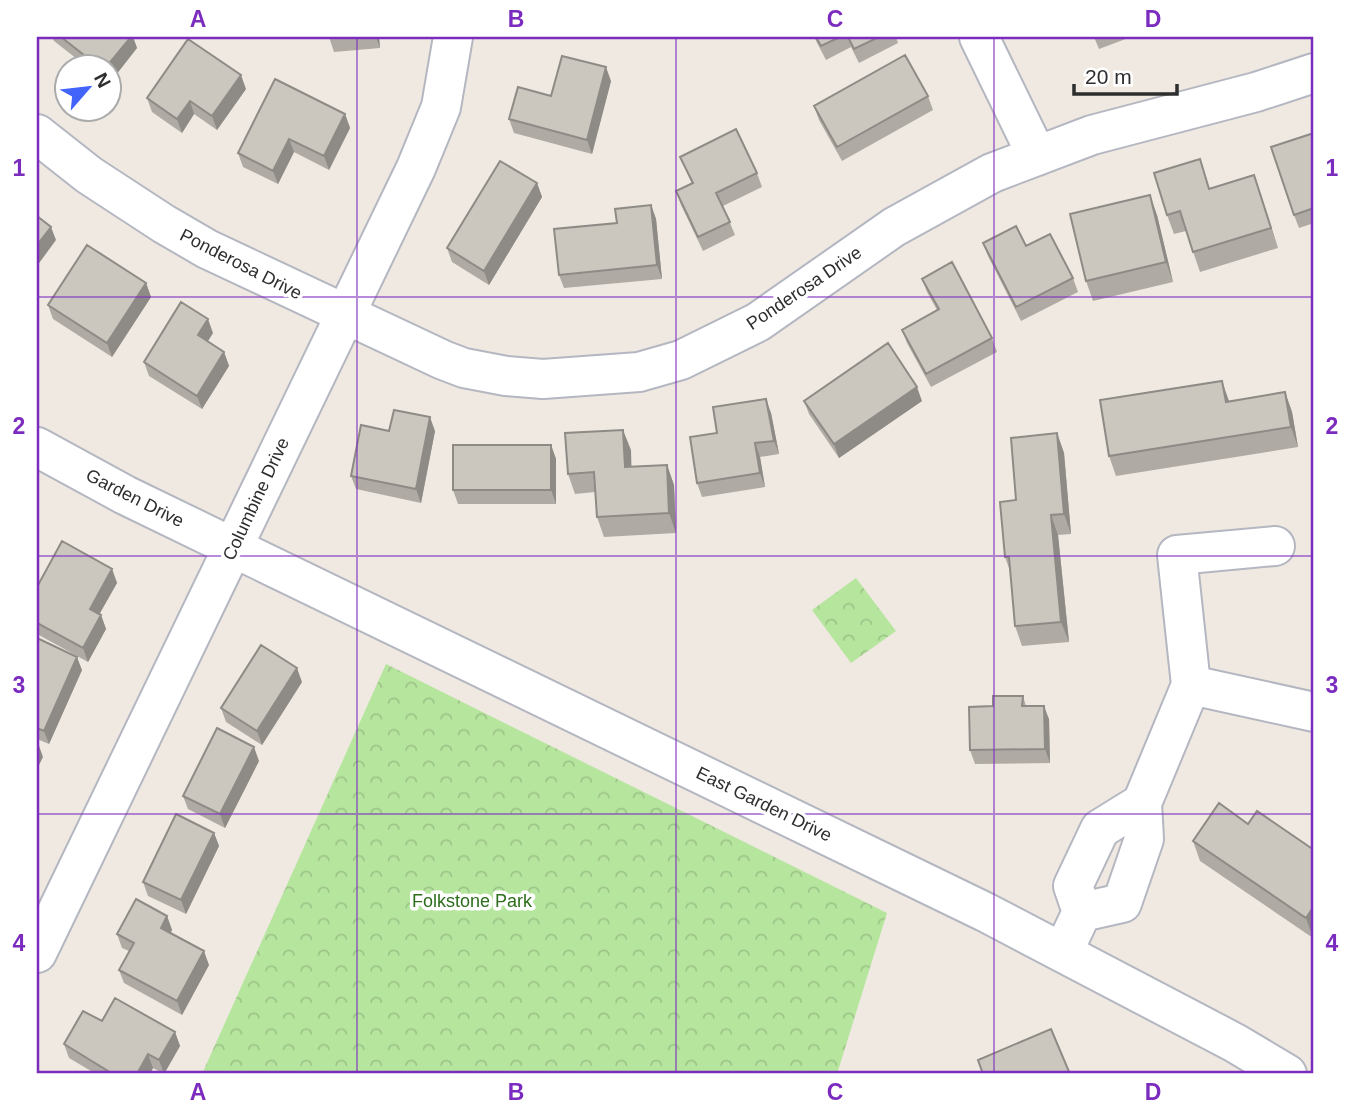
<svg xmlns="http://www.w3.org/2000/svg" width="1351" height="1111" viewBox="0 0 1351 1111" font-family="Helvetica,sans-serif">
<defs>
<pattern id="forest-crowns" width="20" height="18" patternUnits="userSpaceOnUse" patternTransform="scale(1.75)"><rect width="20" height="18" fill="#b6e59e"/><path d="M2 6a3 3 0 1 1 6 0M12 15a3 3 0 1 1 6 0" fill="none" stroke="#9dc588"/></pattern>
</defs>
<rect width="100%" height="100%" fill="#efe9e1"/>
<path fill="url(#forest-crowns)" d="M856,578L896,631L851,663L812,610Z
M386,664L887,913L837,1074H202Z"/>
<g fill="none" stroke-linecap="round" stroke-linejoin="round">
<defs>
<path id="minor" d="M979,37L1037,156
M37,134L89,175L164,224L207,249L443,360L464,368L506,376L543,379L639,372L681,360L758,322L894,227L992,173L1092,135L1256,92L1314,73
M37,447L125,495L985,912L1235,1043L1287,1074
M1191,685L1177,555L1275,546
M1142,803L1191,685L1314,712
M1063,952L1082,912L1073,886L1100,829L1142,803L1144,839L1122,903L1082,912
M37,953L416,168L441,107L453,37"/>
</defs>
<use href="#minor" stroke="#b4b7c1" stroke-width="42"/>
<use href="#minor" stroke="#fff" stroke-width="38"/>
</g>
<path fill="#afaba4" d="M52,37H133L137,48L108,85V66H86L54,41Z
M329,37H379L380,48L334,52Z
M814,37H896L898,43L859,63L851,47L826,60Z
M1094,37H1131L1099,49Z
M611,81L592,154L514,133L509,119L551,96Z
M246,89L217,130L194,114L182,133L152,112L147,98Z
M928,96L933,110L842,161L819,120L814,106Z
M345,114L350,128L329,170L294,152L278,184L243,167L238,153Z
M1314,133V223L1299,228L1294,215Z
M680,157L757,173L762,187L723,206L735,235L703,251L681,205L676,191L692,184Z
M1254,175L1278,248L1200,272L1186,231L1174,234L1167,215L1210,189Z
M537,183L542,197L489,285L452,262L447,248Z
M651,205L656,219L662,279L564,288L559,275L617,223Z
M1157,215L1173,282L1093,301L1086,281Z
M983,243L1026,246L1073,278L1078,292L1021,321L988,256Z
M922,279L992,338L997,352L931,387L907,343L902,330L937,310L927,292Z
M146,283L151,297L112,357L53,319L48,305Z
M213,333L207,342L224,352L229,366L202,409L149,376L144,362Z
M1285,392L1292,412L1298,447L1116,476L1109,456L1229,401Z
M804,401H922L839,458L809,414Z
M771,413L779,454L760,457L765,487L702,497L697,483L717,433Z
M389,431H435L421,503L356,489L351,476Z
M1057,433L1064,453L1071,534L1058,535L1069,642L1022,646L1015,626L1010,571L1005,557L1016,500Z
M551,445L556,459V504H458L453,490Z
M631,450V467L667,465L674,485L676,533L604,537L597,517L595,492L575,494L568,474Z
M112,569L117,583L99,614L101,615L106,629L88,662L37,634V587Z
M37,638L82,670L49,744L37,739Z
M302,682L262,745L226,722L221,708Z
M1023,696L1026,706L1049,719L1050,763L975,764L970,750L993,706Z
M259,761L225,828L188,809L183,796Z
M1248,824L1314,850V937L1313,938L1200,861L1193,841Z
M214,833L219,846L186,914L148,896L143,882Z
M167,916L172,930L170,933L209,965L182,1015L124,983L119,970L129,951L122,948L117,934Z
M102,1021L175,1032L180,1046L164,1074L153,1068L150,1074H96L69,1058L64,1044Z"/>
<path fill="#8e8b86" d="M131,37H133L137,48L108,85V66H107Z
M376,37H379L380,48Z
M606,67L611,81L592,154L587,140Z
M241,75L246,89L217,130L212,116Z
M190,101L194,114L182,133L177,119Z
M345,114L350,128L329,170L324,156Z
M289,139L294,152L278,184L273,171Z
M1254,175L1261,195L1278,248L1271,228Z
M537,183L542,197L489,285L484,271Z
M1150,195L1157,215L1173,282L1166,262Z
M651,205L656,219L662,279L657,265Z
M51,227L56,240L37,266V245Z
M146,283L151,297L112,357L107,343Z
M208,319L213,333L203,349L198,335Z
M224,352L229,366L202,409L197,396Z
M1222,381L1229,401L1226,402Z
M917,387L922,401L839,458L834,444Z
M1285,392L1292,412L1298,447L1291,427Z
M766,399L771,413L779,454L774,441Z
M430,417L435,431L421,503L416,489Z
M623,430L631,450L632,487L625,467Z
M1057,433L1064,453L1071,534L1064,514Z
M755,443L760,457L765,487L760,473Z
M551,445L556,459V504L551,490Z
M667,465L674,485L676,533L669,513Z
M1051,515L1058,535L1069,642L1061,622Z
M112,569L117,583L95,622L90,609Z
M101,615L106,629L88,662L83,648Z
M77,657L82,670L49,744L44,731Z
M297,668L302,682L262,745L257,731Z
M1044,706L1049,719L1050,763L1045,749Z
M38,743L43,757L37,769V746Z
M254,747L259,761L225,828L220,814Z
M214,833L219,846L186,914L181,900Z
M1314,906V937L1313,938L1306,918Z
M167,916L172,930L166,941L161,928Z
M204,951L209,965L182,1015L177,1001Z
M175,1032L180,1046L164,1074L159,1060Z
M148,1054L153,1068L150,1074H137Z"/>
<path fill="#cbc7bf" stroke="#8e8b86" stroke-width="2" d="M61,37H131L107,66H98Z
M329,37H347L329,38Z
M816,37H840L821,46Z
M848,37H879L854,49Z
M188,39L241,75L212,116L190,101L177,119L147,98Z
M905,55L928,96L837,147L814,106Z
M562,56L606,67L587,140L509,119L518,87L551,96Z
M275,79L345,114L324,156L289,139L273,171L238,153Z
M736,129L757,173L716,193L730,222L698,237L676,191L693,183L680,157Z
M1314,133V208L1294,215L1271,147Z
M1200,159L1209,189L1254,175L1271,228L1193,252L1180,211L1167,215L1154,173Z
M500,161L537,183L484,271L447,248Z
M1150,195L1166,262L1086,281L1070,214Z
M651,205L657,265L559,275L554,229L617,223L615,209Z
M37,216L51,227L37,245Z
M1016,226L1026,246L1050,234L1073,278L1016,307L983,243Z
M87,245L146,283L107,343L48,305Z
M952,262L992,338L926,374L902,330L939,309L922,279Z
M181,302L208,319L198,335L224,352L197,396L144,362Z
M888,343L917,387L834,444L804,401Z
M1222,381L1226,402L1285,392L1291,427L1109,456L1100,400Z
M766,399L774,441L755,443L760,473L697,483L690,437L717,433L713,407Z
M394,410L430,417L416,489L351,476L361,425L389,431Z
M623,430L625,467L667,465L669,513L597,517L594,472L568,474L565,433Z
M1057,433L1064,514L1051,515L1061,622L1015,626L1009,557H1005L1000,502L1016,500L1011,438Z
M453,445H551V490H453Z
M62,541L112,569L90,609L101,615L83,648L37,623V587Z
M37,638L77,657L44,731L37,728Z
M261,645L297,668L257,731L221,708Z
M993,696H1023L1022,706H1044L1045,749L970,750L969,707L993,706Z
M217,728L254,747L220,814L183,796Z
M1219,803L1248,824L1257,811L1314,850V906L1306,918L1193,841Z
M176,814L214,833L181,900L143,882Z
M136,899L167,916L161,928L204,951L177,1001L119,970L134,943L117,934Z
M115,998L175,1032L159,1060L148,1054L137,1074H113L64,1044L83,1011L102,1021Z
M1051,1029L1070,1074H983L978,1060Z"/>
<path fill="none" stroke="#7b2cbf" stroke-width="2" stroke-opacity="0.55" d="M357,37V1074M676,37V1074M994,37V1074M37,297H1314M37,556H1314M37,814H1314"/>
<g text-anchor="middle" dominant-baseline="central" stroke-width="7" stroke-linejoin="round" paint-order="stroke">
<g font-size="18" fill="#2e2e2e" stroke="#fff">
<text transform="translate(241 264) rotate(27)">Ponderosa Drive</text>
<text transform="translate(804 288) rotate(-34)">Ponderosa Drive</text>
<text transform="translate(135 498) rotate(27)">Garden Drive</text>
<text transform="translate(256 499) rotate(-65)">Columbine Drive</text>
<text transform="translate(764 804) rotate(26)">East Garden Drive</text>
</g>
<g font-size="18" fill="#2c6e1b" stroke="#fff">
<text x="472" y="901">Folkstone Park</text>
</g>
</g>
<rect width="1351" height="1111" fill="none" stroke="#ffffff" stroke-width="77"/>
<g transform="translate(88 88) rotate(62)"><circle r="33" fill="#ffffff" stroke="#ababab" stroke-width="2"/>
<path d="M0-5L12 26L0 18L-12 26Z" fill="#4264fb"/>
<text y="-10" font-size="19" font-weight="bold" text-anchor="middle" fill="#2e2e2e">N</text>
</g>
<path d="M1074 84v10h103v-10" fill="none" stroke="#2e2e2e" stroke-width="3.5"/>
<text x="1085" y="84" font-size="21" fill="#2e2e2e" stroke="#ffffff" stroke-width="5" paint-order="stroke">20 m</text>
<rect x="38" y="38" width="1274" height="1034" fill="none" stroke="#7b2cbf" stroke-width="2.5"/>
<g font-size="23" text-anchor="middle" font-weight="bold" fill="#7b2cbf">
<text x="198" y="27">A</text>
<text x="516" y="27">B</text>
<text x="835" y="27">C</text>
<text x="1153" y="27">D</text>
<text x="19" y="176">1</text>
<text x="1332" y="176">1</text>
<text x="19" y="434">2</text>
<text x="1332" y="434">2</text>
<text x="19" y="693">3</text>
<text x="1332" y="693">3</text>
<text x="19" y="951">4</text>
<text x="1332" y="951">4</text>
<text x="198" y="1100">A</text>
<text x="516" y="1100">B</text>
<text x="835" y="1100">C</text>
<text x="1153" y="1100">D</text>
</g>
</svg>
